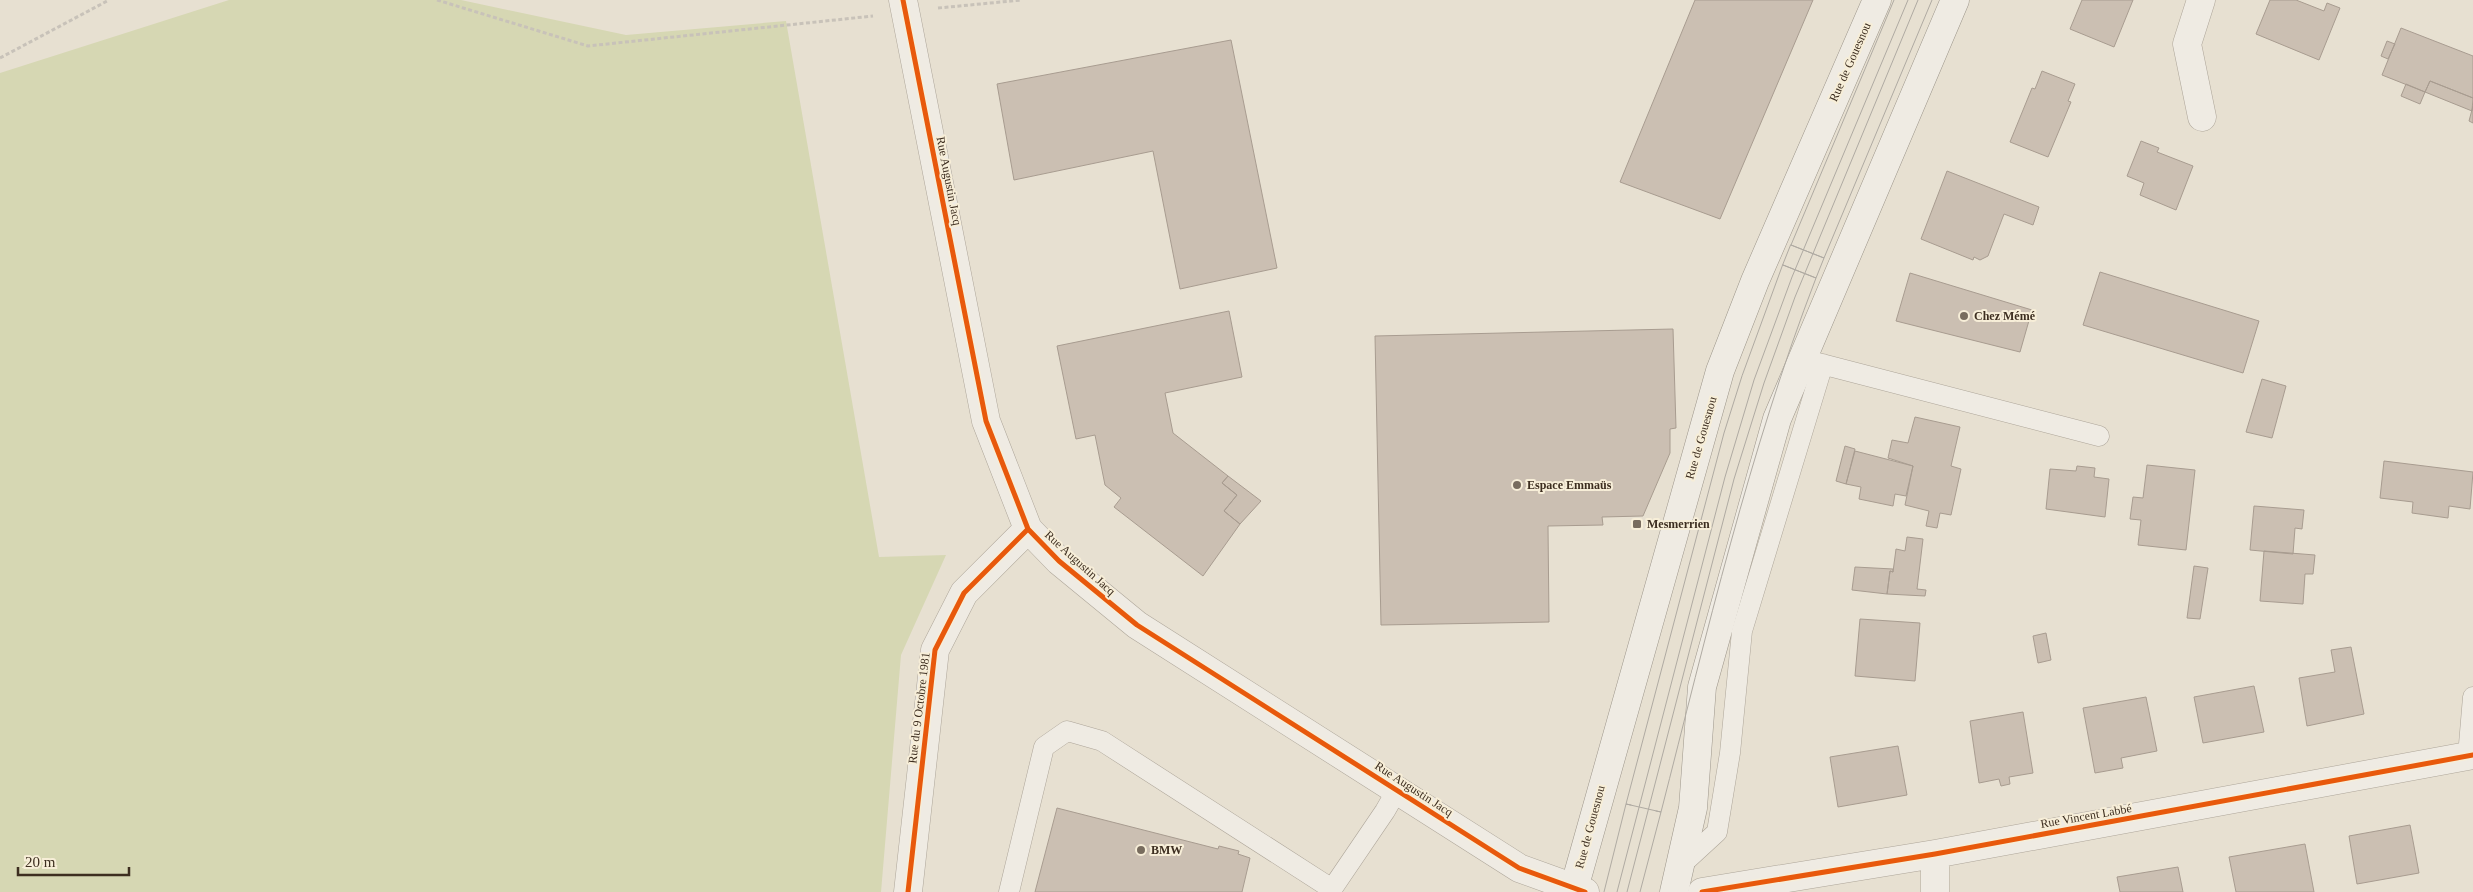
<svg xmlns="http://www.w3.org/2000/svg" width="2473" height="892" viewBox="0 0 2473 892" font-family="Georgia,serif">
<rect width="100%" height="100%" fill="#e7e0d1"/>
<path fill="#d6d7b3" d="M229,0H461L626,35L786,21L879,557L946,555L901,655L881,892H0V73Z"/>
<path fill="#cbbfb2" stroke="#a89c90" d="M1695,0H1813L1720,219L1620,182Z
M2082,0H2133L2114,47L2070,29Z
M2270,0H2296L2324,11L2327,3L2340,8L2319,60L2256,34Z
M2401,28L2473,56V98L2430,81L2425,92L2382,75Z
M1231,40L1277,268L1180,289L1153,151L1014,180L997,84Z
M2387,41L2395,44L2388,59L2381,56Z
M2042,71L2075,84L2068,101L2071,102L2048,157L2010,142L2032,88L2035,89Z
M2430,81L2473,98L2472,111L2425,92Z
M2406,84L2425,92L2420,104L2401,96Z
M2473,106V123L2469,121Z
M2141,141L2159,148L2157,152L2193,166L2176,210L2140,195L2144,183L2127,176Z
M1947,171L2039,207L2033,225L2004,214L1988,256L1980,260L1974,257L1973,260L1921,239Z
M2100,272L2259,321L2243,373L2083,325Z
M1910,273L2032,310L2020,352L1896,321Z
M1229,311L1242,377L1165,393L1173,433L1228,476L1222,483L1237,495L1224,511L1240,524L1203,576L1114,507L1121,498L1105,485L1095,435L1076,439L1057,346Z
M1673,329L1676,428L1670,429V453L1643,516L1602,517L1603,525L1548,526L1549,622L1381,625L1375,336Z
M2262,379L2286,386L2272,438L2246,432Z
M1915,417L1960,427L1951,466L1961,469L1951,515L1940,513L1937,528L1926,526L1929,511L1905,505L1913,466L1888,458L1892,440L1908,443Z
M1845,446L1855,449L1846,484L1836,481Z
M1855,451L1913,466L1906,496L1895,494L1893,506L1859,499L1861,487L1846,484Z
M2384,461L2473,472L2470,509L2449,506L2448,518L2412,513L2413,502L2380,498Z
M2147,465L2195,470L2186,550L2138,545L2141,520L2130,519L2133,497L2143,498Z
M2077,466L2095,468L2094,477L2109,479L2105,517L2046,509L2050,469L2076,471Z
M1228,476L1261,501L1240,524L1224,511L1237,495L1222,483Z
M2254,506L2304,510L2302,529L2295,528L2293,554L2250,550Z
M1907,537L1923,539L1917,589L1926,590L1925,596L1887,594L1890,571L1893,572L1896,549L1905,551Z
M2264,551L2315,555L2313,574H2305L2303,604L2260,601Z
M2194,566L2208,568L2200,619L2187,618Z
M1855,567L1893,569V572L1890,571L1887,594L1852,590Z
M1860,619L1920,623L1915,681L1855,676Z
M2046,633L2051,660L2038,663L2033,636Z
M2351,647L2364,714L2307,726L2299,678L2335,672L2331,650Z
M2254,686L2264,732L2203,743L2194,697Z
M2146,697L2157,751L2121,758L2123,768L2095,773L2083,708Z
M2023,712L2033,773L2009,777L2010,784L2001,786L1999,779L1979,783L1970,721Z
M1898,746L1907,795L1838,807L1830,757Z
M1057,808L1218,849L1219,846L1239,851L1238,854L1250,858L1242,892H1035Z
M2410,825L2419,873L2357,884L2349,836Z
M2305,844L2314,892H2236L2229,857Z
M2178,867L2183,892H2120L2117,877Z"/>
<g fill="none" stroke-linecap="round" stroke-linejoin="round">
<defs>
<path id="lane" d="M1810,361L2099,436
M2468,756L2473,697
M1680,866L1717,832L1730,753L1742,631L1823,364
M1009,892L1044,747L1067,731L1102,741L1332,889L1385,811L1397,790"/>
<path id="street" d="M903,0L986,421L1028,529L1059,561L1137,625L1519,868L1585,892
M2201,0L2187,44L2202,117
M908,892L935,650L964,593L1028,529
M1702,892L1935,854L2473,755
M1935,892V854"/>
<path id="secondary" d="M1573,892L1720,371L1755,281L1877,0
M1674,892L1693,808L1702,687L1777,419L1955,0"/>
</defs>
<use href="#lane" stroke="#ada599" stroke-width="21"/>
<use href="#street" stroke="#ada599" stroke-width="29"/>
<use href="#secondary" stroke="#9c958a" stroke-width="29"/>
<path stroke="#c8c2b9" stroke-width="3" stroke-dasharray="4 2.5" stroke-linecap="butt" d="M437,0L588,46L873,16
M938,8L1022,0
M0,58L109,0"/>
<use href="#lane" stroke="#efebe3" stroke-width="20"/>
<use href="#street" stroke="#efebe3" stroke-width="28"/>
<use href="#secondary" stroke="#efebe3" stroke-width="28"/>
<path stroke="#afaaa2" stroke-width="1" d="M1894,0L1791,245L1824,258L1932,0
M1791,245L1824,258L1816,278L1783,265Z
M1783,265L1816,278C1749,452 1707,633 1661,812L1626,804L1724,433L1742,376Z
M1604,892L1626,804L1631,805
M1617,892L1725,477L1754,380L1792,277L1908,0
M1627,892L1734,479L1764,383L1795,297L1918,0
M1640,892L1661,812L1656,811"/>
<defs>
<path id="cycleway" d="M903,0L986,421L1028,529L1059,561L1137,625L1519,868L1585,892
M908,892L935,650L964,593L1028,529
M1702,892L1935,854L2473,755"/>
</defs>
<use href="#cycleway" stroke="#f7eed8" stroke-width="8"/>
<use href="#cycleway" stroke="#e8590c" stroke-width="5"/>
</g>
<g fill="#786c5e" stroke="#f7eed8" stroke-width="2">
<circle cx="1964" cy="316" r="5"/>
<circle cx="1517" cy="485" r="5"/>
<rect x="1632" y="519" width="10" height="10" rx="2.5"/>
<circle cx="1141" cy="850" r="5"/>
</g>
<g text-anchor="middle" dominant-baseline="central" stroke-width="4" stroke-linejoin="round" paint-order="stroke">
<g font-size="12" fill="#3d2e20" stroke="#f7eed8">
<text transform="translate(1850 62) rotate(-66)">Rue de Gouesnou</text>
<text transform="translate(949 181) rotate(79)">Rue Augustin Jacq</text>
<text transform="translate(1701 438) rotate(-74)">Rue de Gouesnou</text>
<text transform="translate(1080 563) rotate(42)">Rue Augustin Jacq</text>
<text transform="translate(919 708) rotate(-83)">Rue du 9 Octobre 1981</text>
<text transform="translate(1414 789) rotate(33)">Rue Augustin Jacq</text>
<text transform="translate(2086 816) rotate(-10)">Rue Vincent Labbé</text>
<text transform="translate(1590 827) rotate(-75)">Rue de Gouesnou</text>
</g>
<g font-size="12" font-weight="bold" fill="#3d2e20" stroke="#f7eed8" text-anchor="start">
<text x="1974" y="316">Chez Mémé</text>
<text x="1527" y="485">Espace Emmaüs</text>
<text x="1647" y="524">Mesmerrien</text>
<text x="1151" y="850">BMW</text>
</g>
</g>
<path d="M18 867v8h111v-8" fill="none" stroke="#3d2e20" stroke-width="2.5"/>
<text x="25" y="867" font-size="15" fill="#3d2e20" stroke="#f7eed8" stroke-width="4" paint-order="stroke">20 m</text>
</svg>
